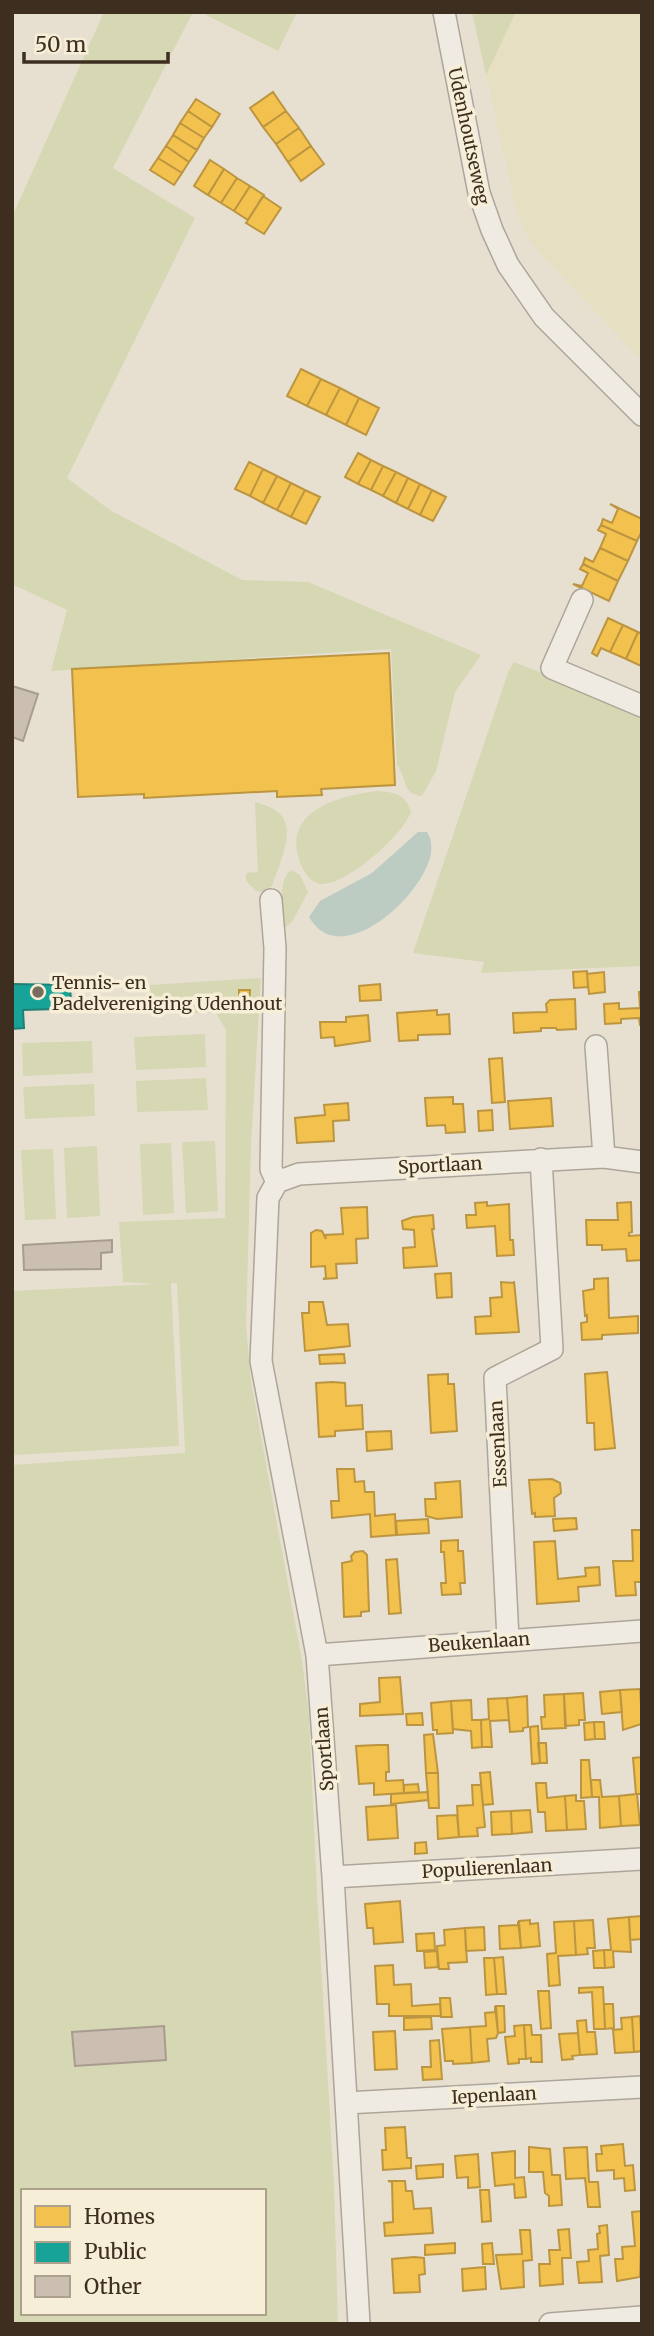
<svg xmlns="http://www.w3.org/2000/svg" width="654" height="2336" viewBox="0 0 654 2336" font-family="Merriweather,serif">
<rect width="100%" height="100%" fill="#e7e0d1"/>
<path fill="#e6dfc2" d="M516,12H642V360L540,254L529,240L516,210L486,75Z"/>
<path fill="#d6d7b3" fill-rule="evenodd" d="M104,12H193L113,168L195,218L67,478L110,510L242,580L308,582L481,655L455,692L436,771L422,796C402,795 407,777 397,765L391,649L51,671L67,610L12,584V217Z
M200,12H297L278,51Z
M472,12H516L486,75Z
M514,662L642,713V966L481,973L484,962L413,953L509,670Z
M378,791C394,792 405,794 411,811C406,833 340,892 317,883C308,880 303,870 300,862C281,811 340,795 378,791Z
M255,802C264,805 274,807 281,815C296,832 278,867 272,886L262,892L256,891L246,881V873L258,872Z
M291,870L300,875L308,892L292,922L286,927L283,925C283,908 277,882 291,870Z
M261,978L251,1144L246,1326L251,1381L302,1661L309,1715L317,1894L334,2186L338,2324H12V1465L185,1453L177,1283H171L179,1446L12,1455V1291L158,1284L123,1282L119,1222L225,1218L226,1030L216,1013H150V985ZM23,2191H264V2313H23Z
M205,1034L206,1067L136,1070L134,1037Z
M92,1041L93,1073L23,1076L22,1043Z
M206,1078L208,1110L137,1112L136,1081Z
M94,1084L95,1116L25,1119L23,1087Z
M215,1141L218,1211L186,1213L182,1142Z
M171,1143L174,1213L143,1215L140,1144Z
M97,1146L100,1216L67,1218L64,1148Z
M53,1149L56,1219L25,1220L21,1150Z"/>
<path fill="#bcccc2" d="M418,832H427C431,839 432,845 431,853C425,894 341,973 309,917L320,901L372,873Z"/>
<path fill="#f2c14e" stroke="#bc9540" stroke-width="2" d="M273,92L286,111L263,127L250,108Z
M196,99L220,114L212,127L188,111Z
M188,111L212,127L204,138L180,123Z
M286,111L299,128L276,144L263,127Z
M180,123L204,138L197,150L173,135Z
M299,128L311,146L288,162L276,144Z
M173,135L197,150L189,162L166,146Z
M166,146L189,162L182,173L158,158Z
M311,146L324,164L301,181L288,162Z
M158,158L182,173L174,185L150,170Z
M210,160L224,169L208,195L194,186Z
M224,169L237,178L221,203L208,195Z
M237,178L250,186L234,211L221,203Z
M250,186L264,195L248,220L234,211Z
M263,196L281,208L264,234L246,223Z
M301,369L321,379L307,406L287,396Z
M321,379L340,388L326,415L307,406Z
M340,388L359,398L346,425L326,415Z
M359,398L379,408L366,435L346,425Z
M358,453L371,460L358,484L345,477Z
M371,460L383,466L371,490L358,484Z
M249,462L263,469L250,496L235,489Z
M383,466L396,472L383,496L371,490Z
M263,469L277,476L263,503L250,496Z
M396,472L408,478L396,503L383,496Z
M277,476L291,483L277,510L263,503Z
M408,478L420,484L408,509L396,503Z
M291,483L305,490L291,517L277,510Z
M420,484L432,490L420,515L408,509Z
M305,490L320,497L306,524L291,517Z
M432,490L446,497L433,521L420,515Z
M610,504L642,519V531L637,541L601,525L603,519L612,523L618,509Z
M601,525L637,541L628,561L600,548L606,534L598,530Z
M600,548L628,561L618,581L583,564L585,558L593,562Z
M583,564L618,581L609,601L573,584L582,586L588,573L580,569Z
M608,618L623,625L610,652L601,648L597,656L592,653Z
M623,625L638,632L626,659L610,652Z
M638,632L642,634L641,666L626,659Z
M389,653L395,785L321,789L322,795L277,797V791L144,798V794L78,797L72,669Z
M587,971L588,987L574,988L573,972Z
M604,972L605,992L589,994L587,974Z
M380,984L381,1000L360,1001L359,986Z
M239,990H250L249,1008H239Z
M639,992H642V1025H640L639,1018L621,1019V1023L605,1024L604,1004L619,1003V1009L640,1008Z
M575,999L576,1029L557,1030L556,1028H541V1031L514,1033L513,1013L547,1012L546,1004L550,1000Z
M437,1010V1015L449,1014L450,1034L418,1035V1040L399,1041L397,1013Z
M368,1015L370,1041L335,1046L334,1037L321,1038L320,1022H346V1017Z
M502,1058L505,1102L492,1103L489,1059Z
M453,1097V1104H463L465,1132L446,1133L445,1125L427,1126L425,1098Z
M551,1098L553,1126L510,1129L508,1101Z
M348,1103L349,1120L333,1121L334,1141L297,1143L295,1118L325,1115L324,1105Z
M492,1110L493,1130L479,1131L478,1111Z
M487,1202V1206L509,1204L510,1240H513L514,1255L497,1256L495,1226L467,1228L466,1215H476L475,1203Z
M631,1202L632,1232L629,1233V1236L642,1235V1260L627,1261L626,1249L602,1250V1245H587L586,1220H618L617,1203Z
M367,1207L368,1238L356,1239L357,1263L336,1264L337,1278L323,1279L326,1278L325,1266L311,1267V1233L316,1230L322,1231L326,1239L325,1235L343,1234L341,1208Z
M433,1215L434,1229H432L437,1266L404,1268L403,1248L415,1247L414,1230L403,1229L402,1221L413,1217Z
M451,1273L452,1297L437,1298L435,1274Z
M608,1278L609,1318L638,1316V1333L602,1335V1339L582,1340L581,1323L587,1322V1315L585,1316L583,1291L594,1289V1279Z
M514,1281L519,1332L476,1334L475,1317L491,1316L490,1298L502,1297L501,1282L514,1283Z
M309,1302H323L327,1325L348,1324L350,1346L305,1351L302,1313H309Z
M344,1354L345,1363L320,1364L319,1355Z
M607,1372L615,1448L595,1450L594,1423H587L585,1374Z
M448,1374V1384H454L457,1431L431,1433L428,1375Z
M332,1382L345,1383L346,1406L362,1405L363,1429L335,1431V1436L319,1437L316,1383Z
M391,1431L392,1449L367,1451L366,1432Z
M337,1469H354L355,1482L364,1481L365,1492H374L375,1516L395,1514L396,1535L371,1537L370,1514L332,1518L331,1501H339Z
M552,1479L560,1483L561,1493L554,1498L555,1516L535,1517V1513L532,1514L529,1480Z
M460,1481L462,1517L437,1519L426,1516L425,1499H436L435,1483Z
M576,1518L577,1529L554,1531L553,1519Z
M428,1519L429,1533L397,1535L396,1521Z
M632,1530H642L641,1582H635L636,1595L616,1596L613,1561H633Z
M458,1540V1551H463L465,1583H460L461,1594L442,1595L441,1583H446L444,1552H441V1541Z
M555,1541L558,1579L586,1576L585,1568L599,1567L600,1585L578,1587L579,1601L537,1604L534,1542Z
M363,1551L367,1555L369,1611L361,1612V1616L344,1617L342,1563L352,1561L351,1556L355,1552Z
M397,1559L401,1613L389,1614L386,1560Z
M400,1677L403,1714L360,1716V1704L380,1702L379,1678Z
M640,1689L642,1720V1735L641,1724L623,1730L620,1690Z
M620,1690L622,1712L602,1714L600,1692Z
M583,1693L585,1720H579V1725L565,1726L564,1694Z
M564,1694L566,1728L542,1729L541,1717H545L544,1695Z
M527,1696L528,1727L523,1728V1731L510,1732L507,1698Z
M507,1698L509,1720L490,1721L492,1747H482L481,1720L489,1719L488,1699Z
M471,1700L472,1720H481L482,1747L472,1748L471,1731L453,1729L451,1701Z
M451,1701L453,1733L437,1734V1730H433L431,1703Z
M422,1713L423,1725H407L406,1714Z
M594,1722H604L605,1739H595Z
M594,1722L595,1739L585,1740L584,1723Z
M538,1726L540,1763L532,1764L530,1727Z
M433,1734L438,1773H426L424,1735Z
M538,1743H546L547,1763H540Z
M378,1745H388L389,1772H386V1781L403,1780L404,1793L374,1795V1783L359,1784L356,1746Z
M642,1757V1794H637L640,1825L621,1826L619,1796L636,1794L633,1758Z
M581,1760H589L592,1797L581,1798Z
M490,1772L493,1804L483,1805L480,1773Z
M426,1773H438L439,1808H429Z
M591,1780H600L602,1797L619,1796L621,1826L600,1828L599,1797H592Z
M536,1783H546L547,1798L565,1796L567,1830L546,1831L545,1812H538Z
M418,1784L419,1792L404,1793V1785Z
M472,1785H481L485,1827L477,1828L478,1836L459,1837L457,1806L473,1805Z
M428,1792V1800L391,1804V1794Z
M576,1795V1801H584L586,1829L567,1830L565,1796Z
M396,1805L398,1838L368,1840L366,1807Z
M530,1810L532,1832L512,1834L511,1811Z
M511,1811L512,1834L492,1835L491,1812Z
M457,1815L459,1837L438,1839L437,1816Z
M426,1842L427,1853L415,1854V1843Z
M400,1901L403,1942L374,1944L373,1928H367L365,1904Z
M642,1916V1939L630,1940L629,1917Z
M629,1917L631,1952L613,1951L614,1967L605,1968L604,1950H611L608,1919Z
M530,1920V1924L538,1923L540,1946L521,1948L519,1921Z
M593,1920L595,1948H587L588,1954L576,1955L574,1921Z
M518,1921L521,1948L500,1949L499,1926L518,1925Z
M574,1921L576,1955L558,1956L560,1985L549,1986L547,1954L556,1953L554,1922Z
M484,1927L485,1950L466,1951L465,1928Z
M465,1928L467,1962L448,1963L449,1969H439L437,1946L445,1945L444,1930Z
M434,1933L435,1950L417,1951L416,1934Z
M604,1950L605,1968H594L593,1951Z
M437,1951L438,1967L425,1968L424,1952Z
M503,1957L506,1994H497L494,1958Z
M484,1958H494L497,1994L486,1995Z
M393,1965L394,1985L411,1984L412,2006L440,2004L441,2016H389V2004H377L375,1966Z
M603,1987L605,2029H594L592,1992L579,1993V1988Z
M538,1991H549L551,2028L541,2029Z
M440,1998H450L452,2017H441Z
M604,2004H613L614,2028L605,2029Z
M495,2006L498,2033L496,2038L487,2039L489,2061L472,2063L470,2027L486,2026L485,2013L495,2012Z
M496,2006H504L505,2032L498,2033Z
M640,2016L642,2051L634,2052L632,2017Z
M431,2017L432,2029L404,2030V2018Z
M632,2017L634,2052L615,2053L613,2030L622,2029L621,2018Z
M586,2020L587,2032H595L597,2054L580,2055L577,2021Z
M524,2025L526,2059H519V2063L508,2064L505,2037L515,2036L514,2026Z
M524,2025H531L532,2035H541L542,2062H531V2058L526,2059Z
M470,2027L472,2063L453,2064V2061H445L442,2029Z
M395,2031L397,2069L375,2070L373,2032Z
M578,2033L580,2055L572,2056L573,2059L562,2060L559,2034Z
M439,2040L442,2079L423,2080L422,2067H431L430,2041Z
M405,2127L407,2158H411V2168L383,2170L382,2150H386L385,2128Z
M623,2144L625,2166L633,2165L635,2190L625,2191L624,2178L614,2179V2170L597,2171L596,2154H602L601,2146Z
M529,2147L550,2149L552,2175H560L562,2205L549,2206V2196L545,2193L543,2172H529Z
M587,2147L589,2182H598L600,2207H588L585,2178L566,2179L564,2148Z
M515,2151V2178L524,2177L526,2197L515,2198L514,2184L495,2186L492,2153Z
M478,2154L480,2187L468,2188V2177L457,2178L455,2156Z
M443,2164V2177L417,2179L416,2166Z
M388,2181H405L406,2191H412L414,2209L431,2208L433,2233L385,2236L384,2223L393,2222L392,2182Z
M480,2190H489L491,2221L482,2222Z
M642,2211L640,2277L617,2281L615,2259H623L622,2247L635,2246L632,2212Z
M607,2225L609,2255L600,2256L602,2282L579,2283L577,2262L589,2261L588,2250L598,2249L597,2234L600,2233L599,2226Z
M569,2229L571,2258H562L563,2284L540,2286L539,2264H550L549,2250H560L558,2230Z
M520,2230H530L532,2260L523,2261L524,2287L501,2289L496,2255L522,2254Z
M455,2243V2253L425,2255V2245Z
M492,2243L494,2264H483L482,2244Z
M414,2257L424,2258L425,2274L419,2275L420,2292L394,2293L392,2259Z
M485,2267L486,2289L463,2291L462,2269Z"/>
<path fill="#17a398" stroke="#228074" stroke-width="2" d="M12,984L70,985L71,1003L55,1004L56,1009L23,1010L24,1028L12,1029Z"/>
<path fill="#cbbfb2" stroke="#a89c90" stroke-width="2" d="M12,686L38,694L23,741L12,737Z
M112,1240V1252L101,1253V1269L24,1270L23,1245Z
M164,2026L166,2060L75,2066L72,2032Z"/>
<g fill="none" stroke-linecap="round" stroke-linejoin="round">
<defs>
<path id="minor" d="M444,12L479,193L492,230L508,265L544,317L642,415
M582,600L552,668L642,706
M271,900L275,948L271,1169L277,1182
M596,1046L604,1157
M508,1639L495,1378L552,1349L541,1159
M317,1655L642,1631
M333,1877L642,1859
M346,2103L642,2087
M359,2324L333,1877L317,1655L261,1361L268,1198L277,1182L299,1174L604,1157L642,1162
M550,2324L642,2317"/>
</defs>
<use href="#minor" stroke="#ada599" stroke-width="24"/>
<use href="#minor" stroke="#efebe3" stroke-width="21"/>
</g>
<circle fill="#786c5e" stroke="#f7eed8" stroke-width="2.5" cx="38" cy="992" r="7"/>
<g text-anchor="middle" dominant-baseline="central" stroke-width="7" stroke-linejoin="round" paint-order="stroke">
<g font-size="18" fill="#3d2e20" stroke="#f7eed8">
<text transform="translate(469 136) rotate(78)">Udenhoutseweg</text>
<text transform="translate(440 1165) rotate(-3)">Sportlaan</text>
<text transform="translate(498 1444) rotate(-93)">Essenlaan</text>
<text transform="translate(479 1642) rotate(-4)">Beukenlaan</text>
<text transform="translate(324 1749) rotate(-94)">Sportlaan</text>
<text transform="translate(487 1868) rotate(-3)">Populierenlaan</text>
<text transform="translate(494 2095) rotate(-3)">Iepenlaan</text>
</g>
<g font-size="18" fill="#3d2e20" stroke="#f7eed8" text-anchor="start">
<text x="52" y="982">Tennis- en<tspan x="52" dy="21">Padelvereniging Udenhout</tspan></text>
</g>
</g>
<rect width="654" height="2336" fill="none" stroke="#3d2e20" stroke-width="28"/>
<rect x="21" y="2189" width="245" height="126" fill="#f7eed8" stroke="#ada18e" stroke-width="2"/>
<rect x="35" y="2206" width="35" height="21" fill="#f2c14e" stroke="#ada18e" stroke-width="2"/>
<text x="84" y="2224" font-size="21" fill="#3d2e20">Homes</text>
<rect x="35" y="2242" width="35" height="21" fill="#17a398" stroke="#ada18e" stroke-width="2"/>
<text x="84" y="2259" font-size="21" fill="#3d2e20">Public</text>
<rect x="35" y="2276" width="35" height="21" fill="#cbbfb2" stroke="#ada18e" stroke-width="2"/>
<text x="84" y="2294" font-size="21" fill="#3d2e20">Other</text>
<path d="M24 52v10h144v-10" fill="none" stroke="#3d2e20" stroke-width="3.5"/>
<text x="35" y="52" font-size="21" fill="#3d2e20" stroke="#f7eed8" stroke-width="5" paint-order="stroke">50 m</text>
</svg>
